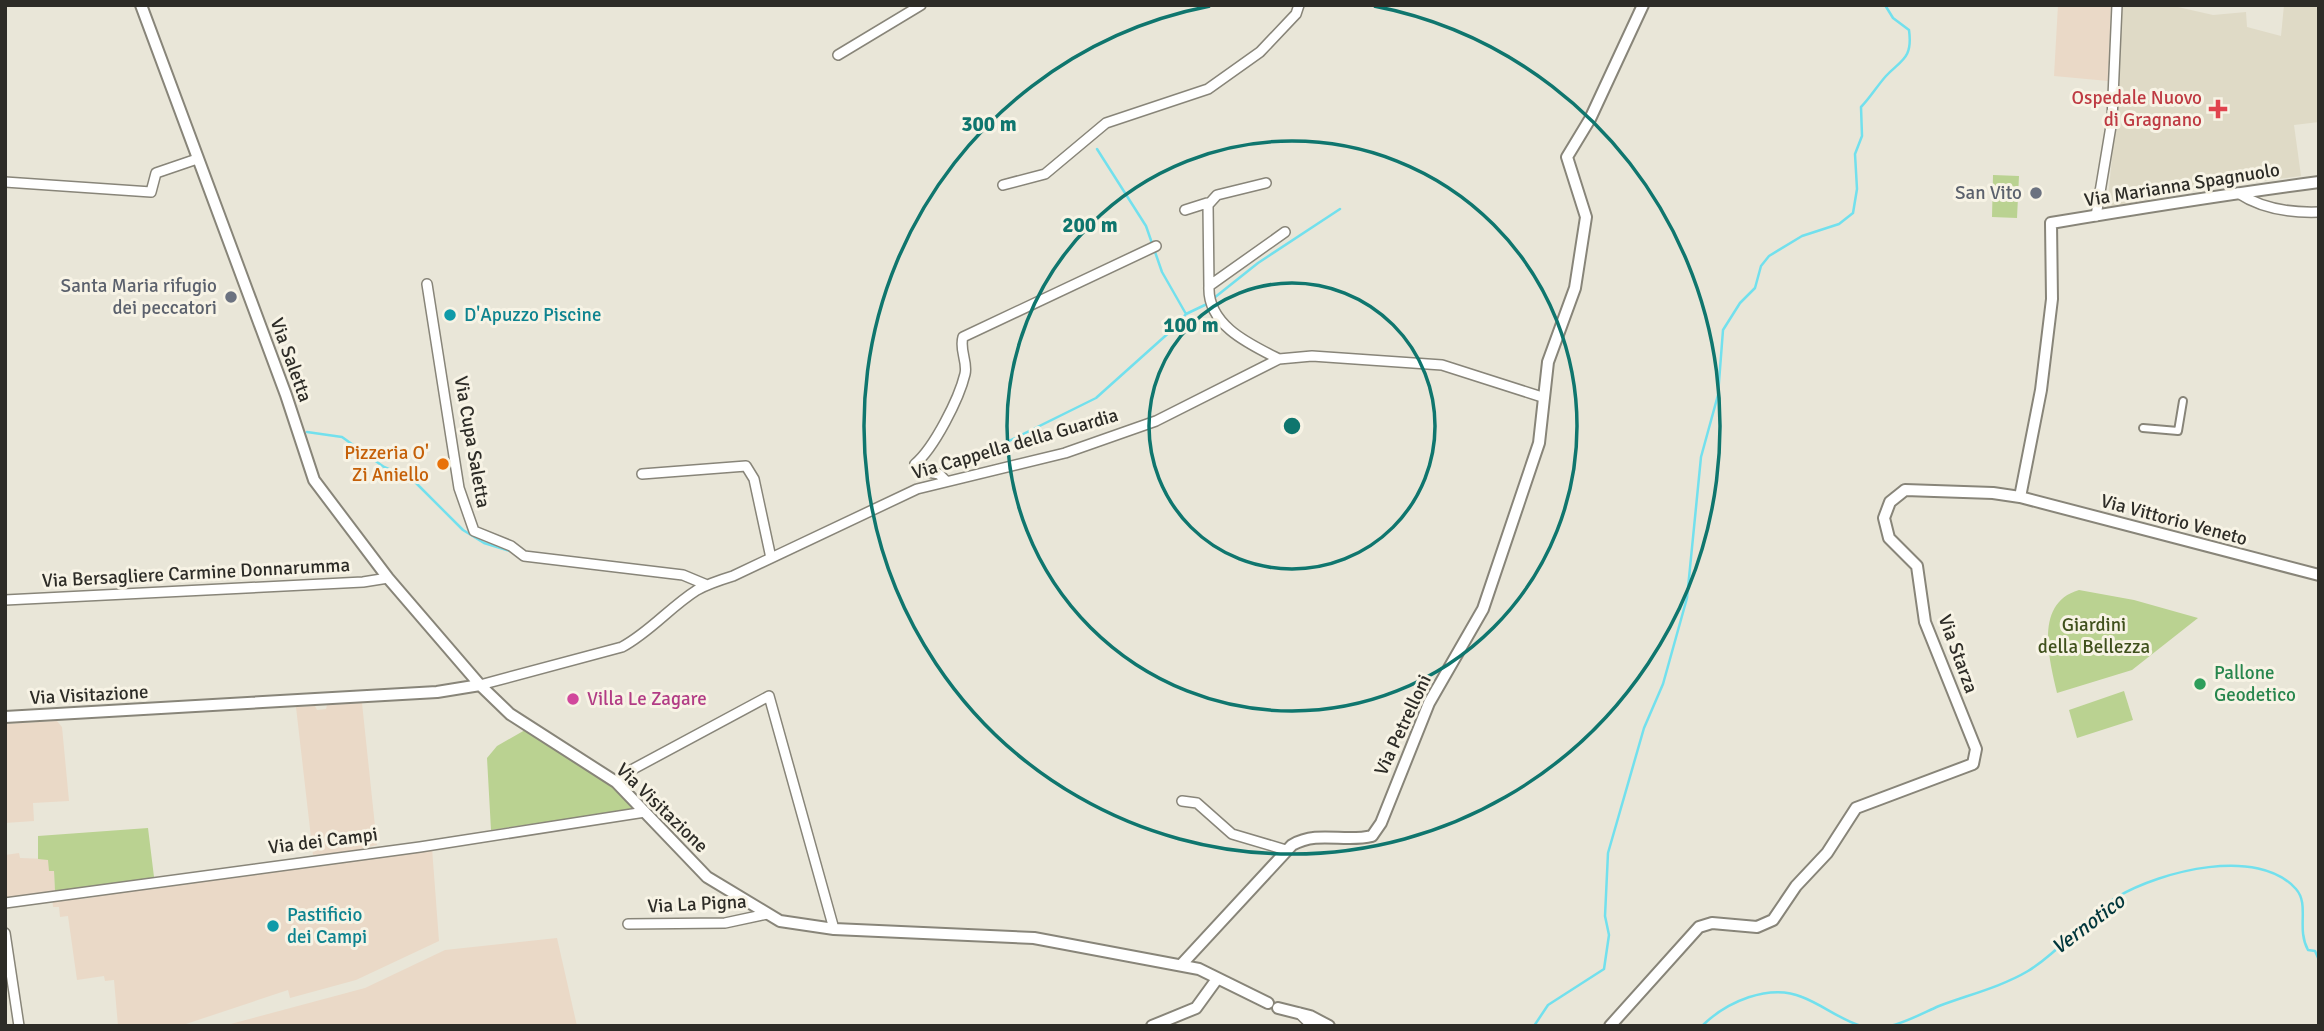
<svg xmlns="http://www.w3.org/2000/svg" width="2324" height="1031" viewBox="0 0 2324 1031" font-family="Signika,sans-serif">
<rect width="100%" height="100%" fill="#e9e6d8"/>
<path fill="#ead9c7" d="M2058,5H2111L2108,81L2054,76Z
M362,703L377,845L347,852L313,855L296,707L315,706L317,710L326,709L327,705Z
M57,721L62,727L69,801L33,803L34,821L5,823V724Z
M432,848L439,941L356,980L290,998L288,990L180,1026H118L114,980L105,981L104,976L77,980L68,916L60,917L59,907H53L52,897L82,899L95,897V891L222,879Z
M19,853L20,858L48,859L54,871L55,891L5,899V855Z
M557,938L577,1026H223L365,988L445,950Z"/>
<path fill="#dfdac6" d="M2121,5H2169L2213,15L2246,12L2247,27L2281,36L2284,5H2319V122L2294,125L2301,176L2198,189L2107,208L2118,97Z"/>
<path fill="#bad291" d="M1993,175L2019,176L2017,218L1992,217Z
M2079,590L2134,600L2198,618L2132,670L2057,693C2049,658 2034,603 2079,590Z
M2124,691L2133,720L2077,738L2069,710Z
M525,730L611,784L635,809L491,830L487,758L497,746Z
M148,828L154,877L144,882L55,891L54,871H49L48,860L38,859V836Z"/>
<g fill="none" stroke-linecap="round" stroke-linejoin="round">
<path stroke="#72e0ed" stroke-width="2.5" d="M1097,149L1146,226L1162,272L1186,314
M1214,298L1258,263L1340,209
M307,432L342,437L384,467L412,479L463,530L484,543L510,551
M940,472L955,461L1011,440L1096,398L1173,329L1186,314L1209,303
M1534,1026L1548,1005L1604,969L1609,935L1605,916L1608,853L1644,728L1663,684L1687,598L1701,457L1718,395L1723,330L1740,303L1755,288L1761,266L1769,256L1802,236L1839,224L1853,213L1857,189L1855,154L1862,136L1861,107C1870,98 1877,86 1886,76C1901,60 1913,59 1909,30L1893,18L1885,5
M1702,1026C1726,1002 1769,983 1802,997C1823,1005 1839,1019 1861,1026
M1890,1026C1907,1022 1923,1013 1939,1006C1968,995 2001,987 2028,971C2061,951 2084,917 2117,897C2161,871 2258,846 2296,889C2310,905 2296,928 2308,950L2315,951L2319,960"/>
<defs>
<path id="pedestrian" d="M2143,428L2178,431L2183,401"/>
<path id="minor" d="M838,55L921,5
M5,182L151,192L156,173L197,159
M1003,185L1045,174L1106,123L1208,89L1260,52L1296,14L1299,5
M2238,193C2262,209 2291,213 2319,212
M1208,205L1209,286
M1208,205L1217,195L1266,183
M1185,210L1207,203L1208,205
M2096,216L2112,120L2117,5
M427,284L459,488L474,531L511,546L524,556L683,575L707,585
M1279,359C1249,344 1207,325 1209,286L1285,232
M642,474L746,466L754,479L771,558
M946,481L939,474L917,470L915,464C934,448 959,399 965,374C968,362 959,350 963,337L1156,246
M5,600L363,582L388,578
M480,685L622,647C650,632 670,607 697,590C708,584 720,580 733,576L917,489L1065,453L1156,421L1279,359L1312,356L1442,365L1542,397
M616,782L622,775L769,696L834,929
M1182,801L1197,803L1232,834L1286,850
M5,903L420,847L645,812
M628,924L725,923L767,914
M5,933L19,1026
M1299,1013L1312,1026"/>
<path id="tertiary" d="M141,5L286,395L314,480L388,578L480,685L510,714L616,782L707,877L780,921L834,929L1034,938L1199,969L1268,1003
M2020,497L2319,575
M5,717L437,692L480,685
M1181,965L1292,845C1319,830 1344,843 1372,836L1381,823L1429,703L1483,609L1539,443L1548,362L1575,288L1586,217L1567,157L1590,119L1643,5
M1278,1008L1310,1016L1329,1026
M1152,1026L1196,1008L1217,979
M1610,1026L1699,927L1712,923L1757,927L1773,920L1796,886L1827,853L1856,808L1973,764L1976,749L1925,622L1917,566L1889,538L1884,518L1890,502L1905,490L1993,493L2020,497L2041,390L2052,299L2051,223C2140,208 2229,194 2319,182"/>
</defs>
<use href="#pedestrian" stroke="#888579" stroke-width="10"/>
<use href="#minor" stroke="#888579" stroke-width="12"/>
<use href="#tertiary" stroke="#888579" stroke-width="14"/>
<use href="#pedestrian" stroke="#fff" stroke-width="6"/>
<use href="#minor" stroke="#fff" stroke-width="9"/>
<use href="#tertiary" stroke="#fff" stroke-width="10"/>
</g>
<g fill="none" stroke="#0f766e" stroke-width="3.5">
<circle cx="1292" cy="426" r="143"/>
<circle cx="1292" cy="426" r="285"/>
<path d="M1374 6A428 428 0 1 1 1210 6"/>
</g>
<path fill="#e0444e" stroke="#f7f3e5" stroke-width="2.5" d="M2214.5 98.5h7v7h7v7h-7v7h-7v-7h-7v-7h7z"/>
<g fill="#6b7280" stroke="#f7f3e5" stroke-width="2.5">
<circle cx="2036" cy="193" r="7"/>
<circle cx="231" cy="297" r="7"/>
</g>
<g fill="#0f9aa8" stroke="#f7f3e5" stroke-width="2.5">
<circle cx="450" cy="315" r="7"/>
<circle cx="273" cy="926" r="7"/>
</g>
<circle fill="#e8710a" stroke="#f7f3e5" stroke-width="2.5" cx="443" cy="464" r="7"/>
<circle fill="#2e9e5b" stroke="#f7f3e5" stroke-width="2.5" cx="2200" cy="684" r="7"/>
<circle fill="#d1479c" stroke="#f7f3e5" stroke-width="2.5" cx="573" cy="699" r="7"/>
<g text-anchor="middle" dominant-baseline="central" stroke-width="6" stroke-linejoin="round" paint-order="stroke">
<g font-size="19" fill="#be3a42" stroke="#f7f3e5" text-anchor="end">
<text x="2202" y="98">Ospedale Nuovo<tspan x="2202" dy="22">di Gragnano</tspan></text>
</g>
<g font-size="19" fill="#2d2c27" stroke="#f7f3e5">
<text transform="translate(2182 185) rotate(-9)">Via Marianna Spagnuolo</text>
<text transform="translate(291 360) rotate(70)">Via Saletta</text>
<text transform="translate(472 442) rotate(80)">Via Cupa Saletta</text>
<text transform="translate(1015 444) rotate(-16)">Via Cappella della Guardia</text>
<text transform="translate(2174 520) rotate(15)">Via Vittorio Veneto</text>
<text transform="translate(196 573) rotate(-3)">Via Bersagliere Carmine Donnarumma</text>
<text transform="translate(1958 654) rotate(70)">Via Starza</text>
<text transform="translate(89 695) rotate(-3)">Via Visitazione</text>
<text transform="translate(1403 725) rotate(-65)">Via Petrelloni</text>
<text transform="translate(662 808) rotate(44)">Via Visitazione</text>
<text transform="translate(323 841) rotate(-7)">Via dei Campi</text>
<text transform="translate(697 904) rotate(-3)">Via La Pigna</text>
</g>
<g font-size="19" fill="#5b616d" stroke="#f7f3e5" text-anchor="end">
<text x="2022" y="193">San Vito</text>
<text x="217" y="286">Santa Maria rifugio<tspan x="217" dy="22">dei peccatori</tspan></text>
</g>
<g font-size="19" fill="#0d838f" stroke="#f7f3e5" text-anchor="start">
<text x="464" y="315">D'Apuzzo Piscine</text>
<text x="287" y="915">Pastificio<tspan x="287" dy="22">dei Campi</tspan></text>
</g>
<g font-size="19" fill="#c56008" stroke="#f7f3e5" text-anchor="end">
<text x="429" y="453">Pizzeria O'<tspan x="429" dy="22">Zi Aniello</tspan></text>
</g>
<g font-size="19" fill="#3f501c" stroke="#f7f3e5">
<text x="2094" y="625">Giardini<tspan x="2094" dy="22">della Bellezza</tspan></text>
</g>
<g font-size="19" fill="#27864d" stroke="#f7f3e5" text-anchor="start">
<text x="2214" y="673">Pallone<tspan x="2214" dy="22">Geodetico</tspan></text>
</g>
<g font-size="19" fill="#b23c85" stroke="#f7f3e5" text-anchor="start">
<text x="587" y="699">Villa Le Zagare</text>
</g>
<g font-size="21" font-style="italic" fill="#00363b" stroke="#f7f3e5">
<text transform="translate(2088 924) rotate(-37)">Vernotico</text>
</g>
</g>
<circle cx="1292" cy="426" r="10" fill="#0f766e" stroke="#f7f3e5" stroke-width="3.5"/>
<g font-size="21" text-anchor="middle" font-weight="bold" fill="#0f766e" stroke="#f7f3e5" stroke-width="6" stroke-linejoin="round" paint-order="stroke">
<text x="989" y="131">300 m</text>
<text x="1090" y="232">200 m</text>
<text x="1191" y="332">100 m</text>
</g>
<rect width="2324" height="1031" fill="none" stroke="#2d2c27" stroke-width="14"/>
</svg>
